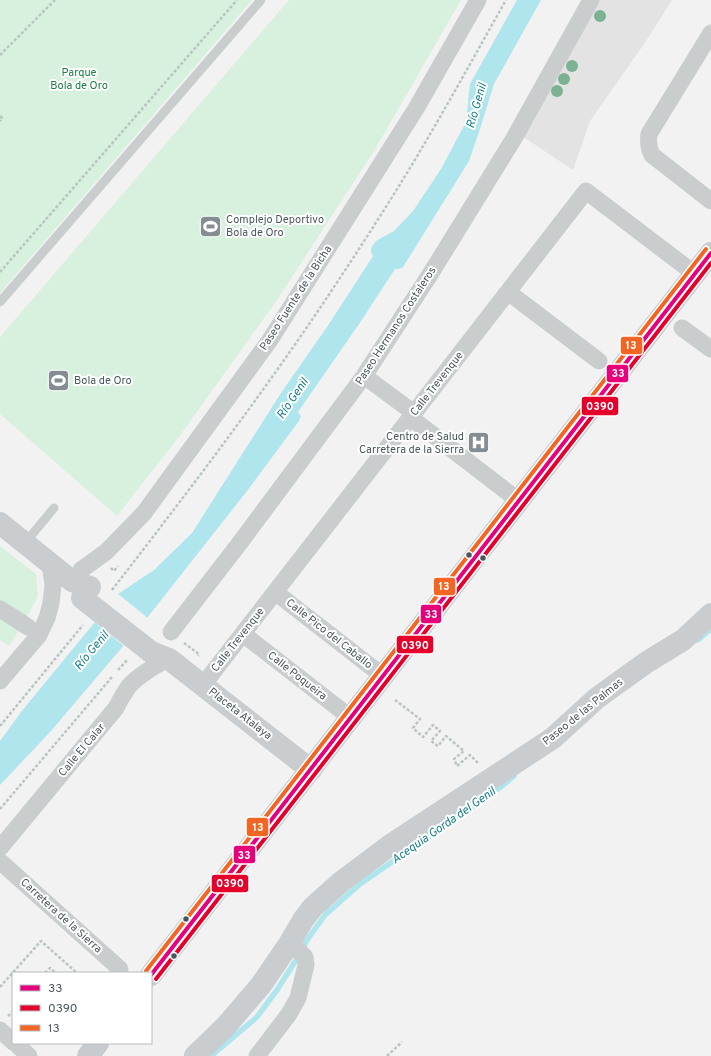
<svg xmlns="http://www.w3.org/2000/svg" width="711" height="1056" viewBox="0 0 711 1056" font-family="Overpass,sans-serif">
<rect width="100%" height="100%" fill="#f2f2f2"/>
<path fill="#e4e3e4" d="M597,0H672L646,41L590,121L573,170L522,136Z"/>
<path fill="#d8f0de" d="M0,0H252L0,293Z
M289,0H461L374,151L277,300L178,438L117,516L0,414V337Z
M0,546L36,574L38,596L23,624L9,646L0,640Z"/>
<path fill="#afe5ec" d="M517,0H541L494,84L480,129L469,161L403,267L399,269H395L359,324L298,412L301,416L299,421L247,491L147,618L51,731L0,785V741L21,712L118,594L154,570L192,533L281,393L327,327L373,256L371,252V248L376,241L394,231L413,211L441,169L466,122L470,84Z"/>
<path fill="#f2f2f2" d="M117,593L149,619L125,647L93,621Z"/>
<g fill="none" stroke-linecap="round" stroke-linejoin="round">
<path stroke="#afe5ec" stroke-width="5.5" d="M698,640L711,629
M211,1056L257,1017L277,990L296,960L307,940L325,915L360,884L502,786L514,776"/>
<path stroke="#b9c5c0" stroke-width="2.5" stroke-dasharray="3 2" stroke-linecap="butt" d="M0,55L55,0
M0,116L2,118L0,121
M0,272L237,0
M111,568L114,571L118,566
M112,590C184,497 256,403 322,305C354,257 386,208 416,158C447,106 476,53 506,0
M184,643L199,654L198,656
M118,670L128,659
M395,700L420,719L413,728L423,737L433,725L440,731L431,741L438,746L446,736L464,751L454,759L457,766L470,755L479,764
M0,726L83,625
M0,809L112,677
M45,973L50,968L56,973
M0,987L41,941L77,973
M8,1016L13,1011
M387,1056L402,1042"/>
<path stroke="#c9cdce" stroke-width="9" d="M0,302L261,0
M25,543L54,508"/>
<path stroke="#c9cdce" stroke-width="17" d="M711,33L649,134C648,142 648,148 652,155L711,201
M512,295L599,361
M682,328L711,349
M364,376L406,407
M411,418L519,501
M81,570L106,552L144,513L270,340L417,107L478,0
M275,592L383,676
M0,609L28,627
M171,632L239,544L364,376L431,273L513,140L591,0
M243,634L351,718
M0,681L39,635L47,618L51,603L53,585L50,563
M203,685L586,191L695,274
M0,848L116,708C120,700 124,693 129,686C138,676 157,664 169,659
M2,863L120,969
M0,1030L13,1042
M15,1043L29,1056
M257,1056L289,1014L298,998L306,965L305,957L297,949L289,944"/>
<path stroke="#cacdcf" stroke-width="22" d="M0,523L72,581L90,587
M151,652L169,659L311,770
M195,1056L226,1026L261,985L289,944L303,920L313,907L341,882L389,846L553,738L597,698L647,662L683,640L711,614"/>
<path stroke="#c8cbcd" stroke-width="22" d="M151,975L711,253
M88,1056L98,1043"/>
<path stroke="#cacdcf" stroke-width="22" d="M82,598L151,652"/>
<defs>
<path id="bus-1" d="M151,975L711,253"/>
<path id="bus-2" d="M156,979L711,263"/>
<path id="bus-3" d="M146,971L706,249"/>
</defs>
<use href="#bus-1" stroke="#fff" stroke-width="7"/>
<use href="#bus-2" stroke="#fff" stroke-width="7"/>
<use href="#bus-3" stroke="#fff" stroke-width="7"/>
<use href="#bus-1" stroke="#e6007b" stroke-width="4"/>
<use href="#bus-2" stroke="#e4002b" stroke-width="4"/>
<use href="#bus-3" stroke="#f26522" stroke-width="4"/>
</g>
<g fill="#7cb291">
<circle cx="600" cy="16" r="6"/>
<circle cx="572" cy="66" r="6"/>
<circle cx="564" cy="79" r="6"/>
<circle cx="557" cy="91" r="6"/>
</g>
<defs>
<symbol id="stadium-square" viewBox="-11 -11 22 22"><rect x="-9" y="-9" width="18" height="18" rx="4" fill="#848d92" stroke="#fff"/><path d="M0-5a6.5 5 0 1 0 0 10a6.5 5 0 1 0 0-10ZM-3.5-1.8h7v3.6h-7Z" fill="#fff"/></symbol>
<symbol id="hospital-square" viewBox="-11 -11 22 22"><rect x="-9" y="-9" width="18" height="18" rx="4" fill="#848d92" stroke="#fff"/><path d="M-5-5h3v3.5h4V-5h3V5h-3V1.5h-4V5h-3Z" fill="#fff"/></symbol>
</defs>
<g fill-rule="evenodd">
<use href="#stadium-square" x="198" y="214" width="25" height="25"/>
<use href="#stadium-square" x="46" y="368" width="25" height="25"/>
<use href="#hospital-square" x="466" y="430" width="25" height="25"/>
</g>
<g fill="#49565e" stroke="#fff" stroke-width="1.5">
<circle cx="469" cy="555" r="3.5"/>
<circle cx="483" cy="558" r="3.5"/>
<circle cx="186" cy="919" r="3.5"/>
<circle cx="174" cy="956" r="3.5"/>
</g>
<g text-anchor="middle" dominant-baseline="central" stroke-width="4" stroke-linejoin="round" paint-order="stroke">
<g font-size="11" fill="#1c7d42" stroke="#fff">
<text x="79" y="73">Parque<tspan x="79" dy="13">Bola de Oro</tspan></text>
</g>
<g font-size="11" fill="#49565e" stroke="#fff" text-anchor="start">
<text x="226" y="220">Complejo Deportivo<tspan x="226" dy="13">Bola de Oro</tspan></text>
<text x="74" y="381">Bola de Oro</text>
<text x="464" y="437" text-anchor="end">Centro de Salud<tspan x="464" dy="13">Carretera de la Sierra</tspan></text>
</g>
<g font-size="11" fill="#49565e" stroke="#fff">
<text transform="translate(296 298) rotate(-57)">Paseo Fuente de la Bicha</text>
<text transform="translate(396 326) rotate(-57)">Paseo Hermanos Costaleros</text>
<text transform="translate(437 384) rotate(-52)">Calle Trevenque</text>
<text transform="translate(329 634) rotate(38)">Calle Pico del Caballo</text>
<text transform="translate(238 640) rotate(-52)">Calle Trevenque</text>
<text transform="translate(297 676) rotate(38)">Calle Poqueira</text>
<text transform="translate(583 712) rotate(-39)">Paseo de las Palmas</text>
<text transform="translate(240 714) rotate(38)">Placeta Atalaya</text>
<text transform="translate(82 750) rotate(-50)">Calle El Calar</text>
<text transform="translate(61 916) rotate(42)">Carretera de la Sierra</text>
</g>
<g font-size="12" font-style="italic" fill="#137e89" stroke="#fff">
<text transform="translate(477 106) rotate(-74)">Río Genil</text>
<text transform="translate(293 399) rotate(-56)">Río Genil</text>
<text transform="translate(92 651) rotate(-50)">Río Genil</text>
<text transform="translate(444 826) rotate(-35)">Acequia Gorda del Genil</text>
</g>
</g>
<g stroke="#fff" stroke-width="1.5">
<rect x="620" y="336" width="23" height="19" rx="4" fill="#f26522"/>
<rect x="606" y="364" width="23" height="19" rx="4" fill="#e6007b"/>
<rect x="581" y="396" width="38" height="20" rx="4" fill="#e4002b"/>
<rect x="433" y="577" width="23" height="19" rx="4" fill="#f26522"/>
<rect x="420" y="604" width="22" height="20" rx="4" fill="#e6007b"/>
<rect x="396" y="635" width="38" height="19" rx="4" fill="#e4002b"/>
<rect x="246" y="817" width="23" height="20" rx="4" fill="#f26522"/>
<rect x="233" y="845" width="23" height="19" rx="4" fill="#e6007b"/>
<rect x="211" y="874" width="38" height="19" rx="4" fill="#e4002b"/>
</g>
<g font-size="11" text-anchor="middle" font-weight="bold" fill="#fff">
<text x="631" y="349">13</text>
<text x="618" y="377">33</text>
<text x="600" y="410">0390</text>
<text x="444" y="590">13</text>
<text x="431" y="618">33</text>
<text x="415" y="649">0390</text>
<text x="258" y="831">13</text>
<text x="244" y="859">33</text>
<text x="230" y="887">0390</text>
</g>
<rect x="12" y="972" width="140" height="72" fill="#ffffff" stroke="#b6bbbf"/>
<rect x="20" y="985" width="20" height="6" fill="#e6007b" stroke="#b6bbbf"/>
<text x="48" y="992" font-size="12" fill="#49565e">33</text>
<rect x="20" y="1005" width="20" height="6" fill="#e4002b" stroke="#b6bbbf"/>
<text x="48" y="1012" font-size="12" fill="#49565e">0390</text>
<rect x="20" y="1025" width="20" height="6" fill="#f26522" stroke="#b6bbbf"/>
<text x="48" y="1032" font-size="12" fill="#49565e">13</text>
</svg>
